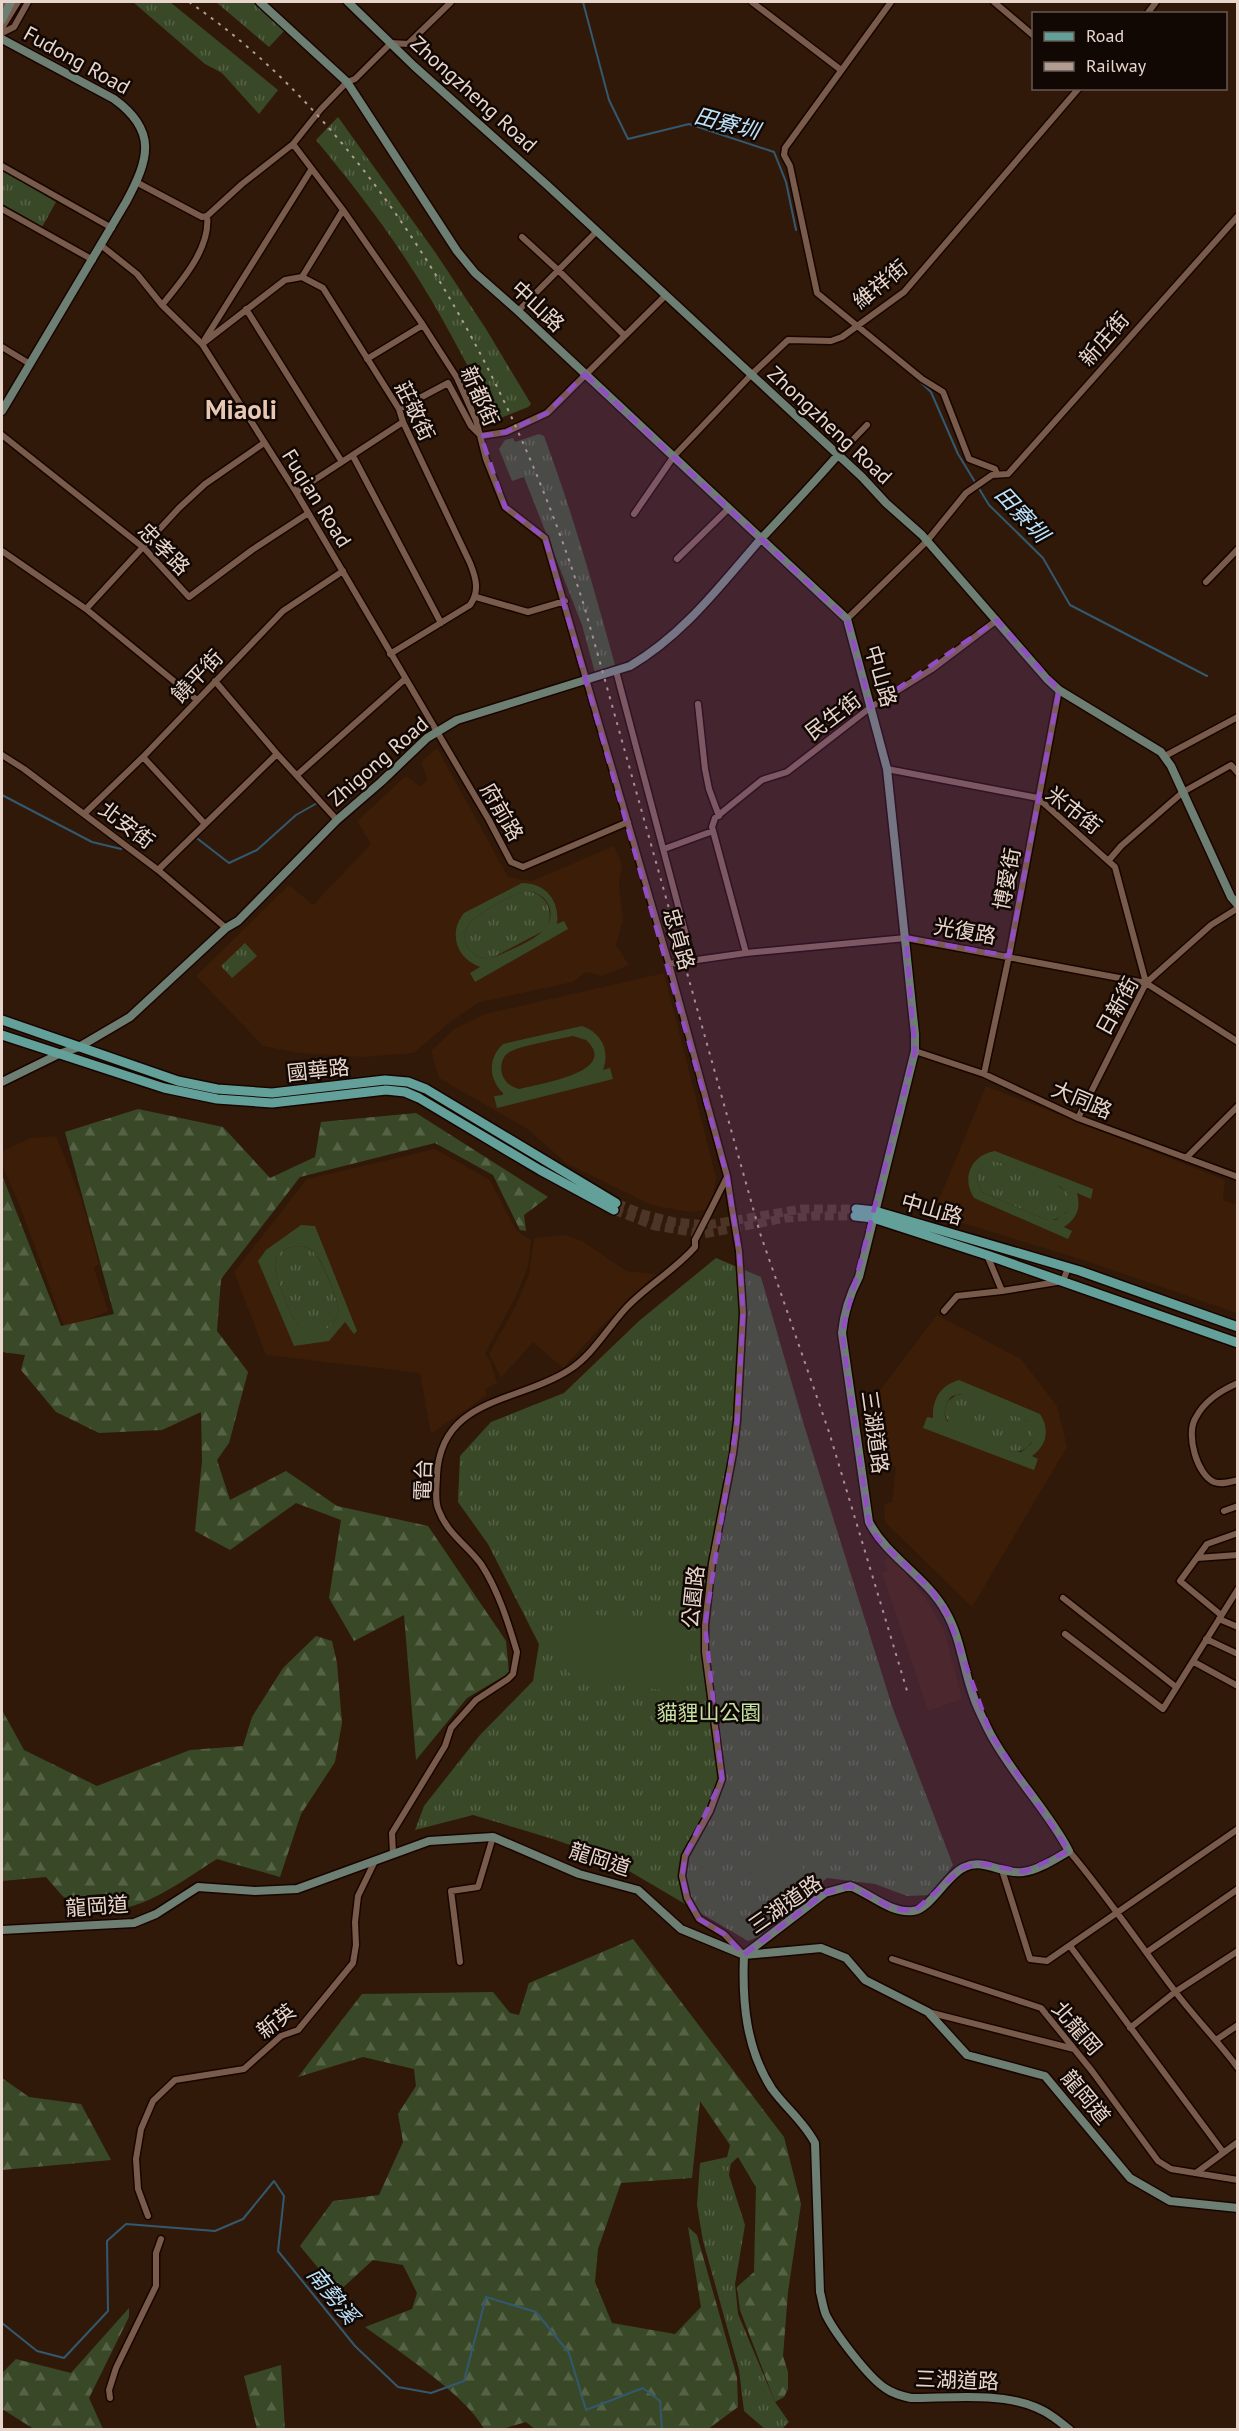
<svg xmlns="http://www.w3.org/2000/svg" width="1239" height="2431" viewBox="0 0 1239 2431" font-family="'PT Sans','Noto Sans TC',sans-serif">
<defs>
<pattern id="grass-tufts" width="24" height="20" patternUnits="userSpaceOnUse" patternTransform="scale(1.5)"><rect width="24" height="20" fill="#394928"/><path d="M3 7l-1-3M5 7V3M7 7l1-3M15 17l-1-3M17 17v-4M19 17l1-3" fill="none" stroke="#566246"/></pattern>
<pattern id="forest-firs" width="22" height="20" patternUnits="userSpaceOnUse" patternTransform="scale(1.5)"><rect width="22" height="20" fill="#394928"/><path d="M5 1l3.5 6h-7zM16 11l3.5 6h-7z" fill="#566246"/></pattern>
</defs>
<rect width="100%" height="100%" fill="#311909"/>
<path fill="#3b1d08" d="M437,748L508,877L532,881L614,846L622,864L619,885L623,920L616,945L629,965L602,976L586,972L573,982L480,1002L450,1022L414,1053L364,1057L298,1053L263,1046L196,976L289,885L313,905L371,844L357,821L406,776L420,786L428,781L421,762Z
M664,973L716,1177L713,1195L705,1210L690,1212L651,1205L566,1163L529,1130L439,1078L431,1051L454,1029L485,1014Z
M986,1086L1225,1180L1223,1200L1237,1205V1313L1083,1260L933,1214Z
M56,1136L81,1198L99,1264L94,1268L108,1311L65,1329L21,1209L2,1165V1153L5,1150L30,1138Z
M435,1149L490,1180L516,1230L531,1240L528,1267L515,1298L485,1354L490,1360L497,1383L485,1389L487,1395L431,1434L420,1373L266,1355L234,1272L307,1179Z
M565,1235L582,1241L626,1271L656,1274L604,1324L563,1368L533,1342L501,1378L489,1354L516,1305L529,1274L534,1238Z
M937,1315L1021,1359L1057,1406L1067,1447L972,1607L885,1522L884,1504L892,1502L896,1467L880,1464L875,1397Z
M887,1557H893L926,1599L944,1629L962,1699L928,1711L882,1573L888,1571L884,1562Z"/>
<path fill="url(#grass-tufts)" d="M133,2H170L278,90L259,114L222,73L205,64Z
M216,2H253L285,30L269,47Z
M338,117L435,252L486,329L531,404L528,407L498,419L492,412C465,361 439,309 407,261C379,218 348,179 316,140Z
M2,169L56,202L42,227L2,204Z
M539,434L544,436C572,511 594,588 615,665L595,673L582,625L524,477L512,481L499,449L505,440L513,438L515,442Z
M526,891C547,893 556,913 545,930L490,959C472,959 457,941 469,924C475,915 515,893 526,891Z
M245,943L257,956L232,978L221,966Z
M992,1161H996C1013,1168 1049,1178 1063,1189C1079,1201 1065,1222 1047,1220L982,1192C973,1179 977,1167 992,1161Z
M298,1246C304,1246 310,1248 315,1253C321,1260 337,1297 338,1307C339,1312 337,1316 335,1320C332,1326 327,1330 321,1332C297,1338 290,1310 283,1294C275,1274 265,1249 298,1246Z
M716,1258L761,1277L804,1425L893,1709L953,1865L933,1895L907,1896L875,1884L827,1878L758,1937L748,1941L607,1858L553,1839L473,1815L415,1830L424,1806L480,1735L533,1681L539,1644L488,1544L458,1502L460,1456L491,1422L564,1393L639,1321Z
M964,1394C977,1400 1021,1415 1029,1423C1041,1437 1027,1453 1013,1452L950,1424L944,1414L947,1402L956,1395Z
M732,2156L729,2175L745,2225L735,2284L738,2314L775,2402L789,2422L782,2429H765L744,2411L739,2370L703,2241L697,2205L700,2163Z"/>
<path fill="url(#forest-firs)" d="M138,1109L223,1127L270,1178L315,1157L321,1122L416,1113L548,1197L524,1215L526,1231L520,1230L493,1175L435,1143L300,1177L221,1279L217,1331L248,1372L229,1443L217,1460L230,1500L286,1471L337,1506L428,1526L506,1641L509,1673L467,1698L416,1760L404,1615L354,1641L329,1598L341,1520L296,1503L230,1550L195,1531L202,1461L201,1412L162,1430L99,1433L56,1412L21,1370L25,1355L2,1352V1175L61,1326L114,1314L65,1132Z
M316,1636L332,1641L337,1663L342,1723L335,1762L301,1814L280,1877L217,1859C175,1885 129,1924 76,1906C66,1902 54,1886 46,1877L2,1881V1710L24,1750L97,1786L190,1750L243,1746L252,1717L283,1668Z
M633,1939L784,2137L801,2204L788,2292L783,2356L788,2372V2389L784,2397L775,2402L740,2310L737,2287L754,2272L756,2187L738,2157L724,2170L730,2145L700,2101L692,2178L621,2183L598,2249L595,2282L612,2323L675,2334L701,2307L688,2227L697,2235L737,2377L738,2407L708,2429L536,2430L526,2422L502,2429H484C467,2396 397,2350 365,2327L412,2309L417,2293L403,2265L373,2260L338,2292L300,2246L333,2201L379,2195L403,2142L398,2114L416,2086L414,2069L363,2057L298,2077L362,1994L493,1992L510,2013L519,2015L529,1983Z
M2,2078L29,2097L81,2104L111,2160L2,2170Z
M129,2308V2317L89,2398L103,2429H34L2,2409V2373L16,2359L71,2373Z
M281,2365L285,2429H257L244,2376Z"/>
<path fill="#394928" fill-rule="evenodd" d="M522,883C546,883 560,901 557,924L564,921L568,929L475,982L470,973L480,967C456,958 448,933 464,913ZM526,891C536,892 545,896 549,906C560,935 510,949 490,959C472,959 457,941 469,924C475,915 515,893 526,891Z
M582,1026C602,1033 610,1051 603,1070L610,1068L613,1079L497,1108L494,1096L503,1095V1093C488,1078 488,1058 503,1044ZM573,1036L586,1040C621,1072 538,1084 519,1089C511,1087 505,1083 502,1074C500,1067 502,1057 508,1053C517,1046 560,1039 573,1036Z
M995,1151L1093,1189L1091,1199L1077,1193C1081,1208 1077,1219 1064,1227L1072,1231L1068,1239L974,1198C961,1178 971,1155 995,1151ZM996,1161L1061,1187C1070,1194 1071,1203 1066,1213L1056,1220H1047L982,1192C972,1178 979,1163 996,1161Z
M301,1225L315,1226L357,1331L354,1334L345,1322L329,1341L294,1346L258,1261L266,1250ZM298,1246C304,1246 310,1248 315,1253C321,1259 337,1297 338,1307C339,1312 337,1316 335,1320C332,1326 327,1330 321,1331C297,1338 290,1310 283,1294C275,1274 265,1249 298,1246Z
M959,1380L1040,1414C1050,1429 1047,1445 1032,1456L1038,1459L1034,1470L923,1428L927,1417L933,1418C932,1399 941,1385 959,1380ZM960,1394L1027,1421L1033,1431L1031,1444L1021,1452H1013L947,1421L944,1414L947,1402L952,1396Z
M589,1615C604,1616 658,1616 669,1620C698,1633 695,1683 664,1690L581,1681C547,1663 553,1626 589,1615Z
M777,1838L805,1871L774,1899L744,1865Z"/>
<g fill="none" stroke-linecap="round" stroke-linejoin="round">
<path stroke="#325970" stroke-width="2" d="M583,2L609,100L628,139L689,124L774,152L786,182L796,230
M856,329L872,342
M916,378L931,392L958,454L989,505L1043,558L1070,605L1207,676
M2,795L92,842L121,849
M198,839L229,863L257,850L296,815L319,802
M2,2323L37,2351L64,2358L108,2311L107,2241L126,2224L215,2231L243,2219L274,2181L284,2196L278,2251L355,2346L398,2387L431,2393L464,2381L486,2297L536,2312L569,2353L586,2410L643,2388L660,2401L662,2430"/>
<path stroke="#4c3526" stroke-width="9" stroke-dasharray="9 4.5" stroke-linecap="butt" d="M616,1203L643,1214L674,1222L707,1225L802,1209H856
M614,1210L655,1226L704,1234L786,1218L813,1216H855"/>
<defs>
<path id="street" d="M752,2L841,70
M891,2L785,148L784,155L790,166L817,293L922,379L943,392L969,459L995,469L997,474
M994,2L1034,36
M2,10L5,2
M1147,14L1156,2
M2,28L18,2
M2,33L14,27L28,2
M293,144L343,210L423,325L457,378L476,420L486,459L505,507L545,538L669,964L727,1176L732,1209
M2,166L112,228
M136,182L202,217L207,216
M2,209L93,260
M207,216L242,184L293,144L321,109L347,82L355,79L391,43L408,44L451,2
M522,237L558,270L625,336
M102,246L137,274L162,305L202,344L296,492L489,820L511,862L523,867L628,822
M302,277L343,210
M162,305C181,282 211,248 207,216
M246,309L342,462
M518,311L597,231
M205,339L311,170
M202,344L285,280L302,277L323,288L399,409L403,422L470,563C476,578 480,591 470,605L390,654
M2,347L30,364
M367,359L423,325
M399,409L448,383L471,426L481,436L506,432L547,413L666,295
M2,435L144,548L189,597L252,550L307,514
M353,456L441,623
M837,456L867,425
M296,492L403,422
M634,514L674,456L751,375L788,340L831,341L842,337L904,292L1079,88
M2,551L86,609L197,700
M677,559L729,508
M1206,582L1238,549
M476,597L528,612L565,601
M86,609L179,508L205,484L264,443
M847,619L927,541L966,493L992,475L1008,474L1238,216
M616,671L693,962
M215,681L277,754L337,820
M698,704L705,769L709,789L719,816
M2,755L24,769L158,870L226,928
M1165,756L1238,717
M143,757L205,824
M887,769L1038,798L1115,867L1146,983
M297,775L405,679
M84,814L143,757L283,611L343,571
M664,849L713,831
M1109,860L1121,846L1183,792L1231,765L1238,773
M158,870L277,754
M746,953L712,827L715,818L762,780L787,772L871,707L932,669L997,620
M669,964L746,953L906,938L1146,983L1238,1042
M915,1051L984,1074L1078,1118L1238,1177
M984,1074L1009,956L1059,690
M1078,1118L1146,983L1211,925L1238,908
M1186,1158L1238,1106
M709,1213L727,1177
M739,1251L743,1313L737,1421L733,1454L712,1563L705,1625V1652L722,1779L710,1811L685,1856L682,1876L687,1898L699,1919L724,1934L742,1953
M987,1255L1002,1291L1063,1281L1068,1268
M944,1311L957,1296L1002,1291
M1238,1383C1220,1391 1204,1401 1195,1419C1186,1435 1197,1475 1214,1482C1222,1485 1230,1482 1238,1480
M1224,1511L1238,1506
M1197,1558L1238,1555
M1063,1598L1176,1687
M1221,1615L1180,1581L1207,1544L1238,1533
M1219,1619L1238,1627
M1065,1634L1163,1709L1238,1589
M1206,1639L1238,1654
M1194,1662L1238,1686
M1069,1851C1107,1896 1139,1944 1174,1990C1194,2017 1218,2041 1238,2068
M393,1854L392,1833L445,1746L451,1728L476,1700L508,1679L513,1674L517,1652C508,1622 498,1590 481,1564C468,1546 447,1533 439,1511C434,1501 437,1486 437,1475C441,1397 518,1403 569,1370C592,1356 608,1327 627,1307C648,1285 675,1270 695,1247V1240
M1002,1870L1030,1959L1047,1961L1238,1829
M1070,1946L1223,2152
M1147,1952L1238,1889
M892,1959L1041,2008L1092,2071L1158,2161L1171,2169L1238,2180
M460,1962L451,1891L478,1887L493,1837
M928,2012L1074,2049
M1130,2028L1175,1992L1238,1951
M1216,2040L1238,2025
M1196,2173L1238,2142
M148,2216L138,2189L136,2159L141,2129L153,2101L175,2080L244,2069L281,2036L298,2030L353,1963L356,1945L355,1922L358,1896L375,1861
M110,2398L109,2390L116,2368L156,2286V2253L161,2239"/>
<path id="secondary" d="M260,2L347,82L457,251L475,273L518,311L847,619L887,769L915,1034V1051L859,1277C849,1296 844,1312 842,1333L869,1522C887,1557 927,1577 946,1612C961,1638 963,1668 973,1695C977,1708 984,1721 990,1733C1012,1775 1047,1809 1069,1851C1055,1859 1039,1870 1023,1872C1003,1875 984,1858 965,1867C947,1874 931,1909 913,1911C891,1914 869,1893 850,1886L825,1893L744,1955C742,2002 746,2049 772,2089C786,2108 804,2122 815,2143L820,2292C822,2299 823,2308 826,2315C835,2333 868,2377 885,2388C893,2394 902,2396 911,2398C949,2398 1000,2392 1035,2407C1048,2412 1059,2421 1070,2430
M348,2L414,66L547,185L862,477L886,503L922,535L1047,679L1059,690L1161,752L1171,766L1231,897L1238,905
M2,20L11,2
M2,39L114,99C158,131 149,159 126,202L2,411
M2,1082L59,1054L79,1047L130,1017L226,928L238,921L337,820L381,782L427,738L457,720L630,666C683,635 719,587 759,541C785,513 812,485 837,456
M2,1930L134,1923L156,1914L198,1887L255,1891L297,1889L429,1841L493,1837L579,1874L638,1890L681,1929L744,1955L821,1948L846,1958L865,1980L928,2012L967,2055L1045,2076L1130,2178L1170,2201L1238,2208"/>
<path id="primary" d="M2,1020L178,1081L217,1089L272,1093L385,1080L408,1082L426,1089L616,1203
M2,1035L164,1088L217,1099L272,1103L386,1090L405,1092L419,1098L540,1170L614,1210
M856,1209L875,1211L1080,1271L1238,1327
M855,1216L873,1218L987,1255L1238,1343"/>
</defs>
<use href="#street" stroke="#180400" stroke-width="9"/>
<use href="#secondary" stroke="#180400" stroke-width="11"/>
<use href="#primary" stroke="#180400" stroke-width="12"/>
<use href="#street" stroke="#785b4a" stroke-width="6"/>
<use href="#secondary" stroke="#6d7e72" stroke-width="8"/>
<use href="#primary" stroke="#62a099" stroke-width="9"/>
<path stroke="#b09c91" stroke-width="2" stroke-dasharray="3 6" stroke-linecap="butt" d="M189,2C383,134 517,389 585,609L760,1233L829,1432L908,1694"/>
<defs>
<path id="street-bridge" d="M732,1209L739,1251
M695,1240L709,1213"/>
</defs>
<use href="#street-bridge" stroke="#180400" stroke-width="9" stroke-linecap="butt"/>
<use href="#street-bridge" stroke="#785b4a" stroke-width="6"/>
</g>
<path fill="#914ec2" fill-opacity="0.2" stroke="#914ec2" stroke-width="4.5" stroke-dasharray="12 8" stroke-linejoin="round" d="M585,374L847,619L871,707L997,620L1059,690L1009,956L906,938L915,1051L842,1333L869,1522L877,1538L931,1589L947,1613L991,1734L1069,1851L1024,1872L986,1864L964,1867L914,1911L894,1909L850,1886L825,1893L744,1955L724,1934L699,1919L687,1898L682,1876L685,1856L722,1779L705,1625L737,1421L743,1313L739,1251L727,1176L545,538L505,507L481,436L506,432L547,413Z"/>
<g text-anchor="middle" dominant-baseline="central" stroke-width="5" stroke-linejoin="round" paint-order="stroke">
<g font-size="21" fill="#e8d6cd" stroke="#110703">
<text transform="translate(77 60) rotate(29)">Fudong Road</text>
<text transform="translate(474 94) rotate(42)">Zhongzheng Road</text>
<text transform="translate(880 284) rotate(-39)">維祥街</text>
<text transform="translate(538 306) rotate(43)">中山路</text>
<text transform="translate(1104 339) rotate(-49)">新庄街</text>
<text transform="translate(480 396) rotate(66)">新都街</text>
<text transform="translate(415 411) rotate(64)">莊敬街</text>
<text transform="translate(830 425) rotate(43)">Zhongzheng Road</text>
<text transform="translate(317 498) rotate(58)">Fuqian Road</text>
<text transform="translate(164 549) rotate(45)">忠孝路</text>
<text transform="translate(197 676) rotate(-46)">饒平街</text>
<text transform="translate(881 676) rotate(74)">中山路</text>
<text transform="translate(833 716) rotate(-37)">民生街</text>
<text transform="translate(378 761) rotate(-41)">Zhigong Road</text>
<text transform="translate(1074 810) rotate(38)">米市街</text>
<text transform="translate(502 812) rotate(60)">府前路</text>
<text transform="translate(127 825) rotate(37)">北安街</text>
<text transform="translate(1007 879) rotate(-79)">博愛街</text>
<text transform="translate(965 931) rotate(10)">光復路</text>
<text transform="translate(679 939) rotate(74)">忠貞路</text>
<text transform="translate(1117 1006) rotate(-61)">日新街</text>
<text transform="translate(318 1070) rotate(-6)">國華路</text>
<text transform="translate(1082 1100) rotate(23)">大同路</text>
<text transform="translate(932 1209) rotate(16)">中山路</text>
<text transform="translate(875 1432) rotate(82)">三湖道路</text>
<text transform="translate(423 1480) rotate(-88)">電台</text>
<text transform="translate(693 1597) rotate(-84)">公園路</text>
<text transform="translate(600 1859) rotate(18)">龍岡道</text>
<text transform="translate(785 1904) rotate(-35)">三湖道路</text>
<text transform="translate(97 1906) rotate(-4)">龍岡道</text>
<text transform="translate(276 2021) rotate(-38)">新英</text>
<text transform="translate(1077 2028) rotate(49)">北龍岡</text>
<text transform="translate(1086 2097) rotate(50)">龍岡道</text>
<text transform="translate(957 2380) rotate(2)">三湖道路</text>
</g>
<g font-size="21" fill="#c3e2a4" stroke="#110703">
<text x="709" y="1712">貓貍山公園</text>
</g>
<g font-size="22" font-style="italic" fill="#bbe2fb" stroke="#110703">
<text transform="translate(727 123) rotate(15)">田寮圳</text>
<text transform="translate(1022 514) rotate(47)">田寮圳</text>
<text transform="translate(333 2295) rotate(51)">南勢溪</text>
</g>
<g font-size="27" font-weight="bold" fill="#e8c7b3" stroke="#110703">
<text x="241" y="409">Miaoli</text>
</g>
</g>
<rect width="1239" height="2431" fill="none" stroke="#e8d6cd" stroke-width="6"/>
<rect x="1032" y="12" width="195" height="78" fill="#110703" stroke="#675a54" stroke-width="1.5"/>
<rect x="1044" y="32" width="30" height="9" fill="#62a099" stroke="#675a54" stroke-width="1.5"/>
<text x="1086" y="42" font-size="18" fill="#e8d6cd">Road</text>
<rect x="1044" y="62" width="30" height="9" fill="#b09c91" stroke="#675a54" stroke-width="1.5"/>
<text x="1086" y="72" font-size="18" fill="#e8d6cd">Railway</text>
</svg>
